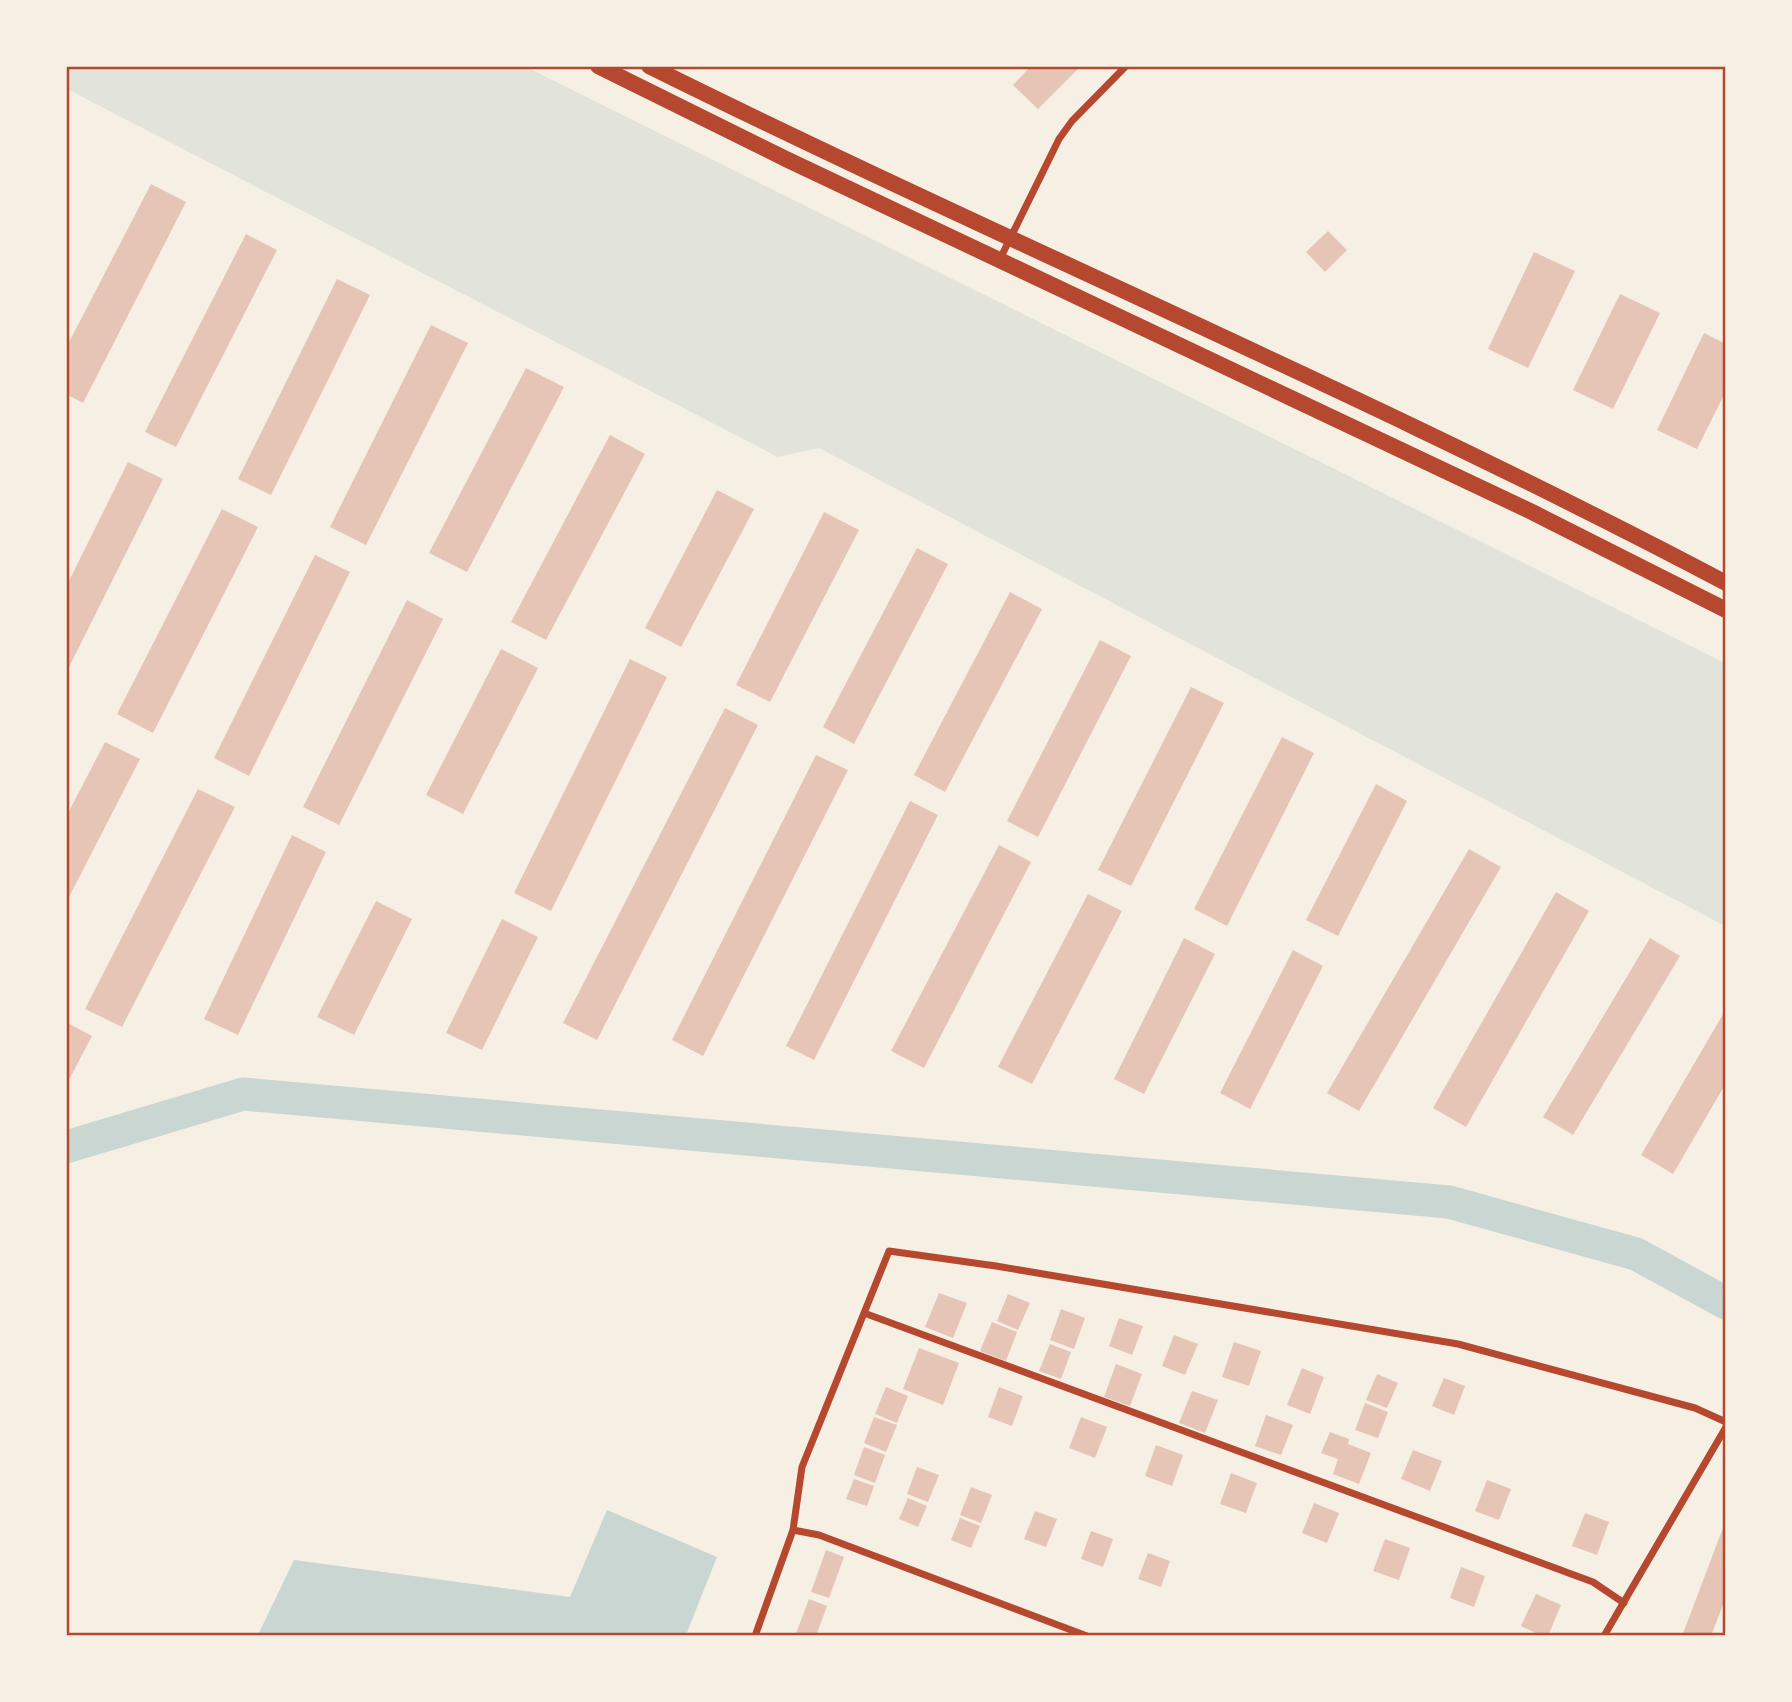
<svg xmlns="http://www.w3.org/2000/svg" width="1792" height="1702" viewBox="0 0 1792 1702" font-family="'Titillium Web',sans-serif">
<rect width="100%" height="100%" fill="#f6efe4"/>
<path fill="#e2e4dc" d="M66,67H526L1725,663V926L819,448L778,457L67,89Z"/>
<path fill="#c9d6d2" d="M607,1510L717,1557L686,1635H258L294,1560L570,1597Z"/>
<g fill="none" stroke-linecap="round" stroke-linejoin="round">
<path stroke="#c9d6d2" stroke-width="33" d="M66,1147L243,1094L1449,1202L1636,1254L1726,1303"/>
</g>
<path fill="#e6c5b7" d="M1031,66H1081L1038,109L1013,85Z
M151,184L186,202L83,403L66,394V348Z
M1328,231L1347,250L1325,272L1306,252Z
M246,234L277,250L176,447L145,432Z
M1534,252L1575,271L1528,368L1488,349Z
M337,279L370,295L271,495L238,479Z
M1620,294L1660,313L1613,409L1573,390Z
M431,325L468,343L366,545L330,527Z
M1704,333L1726,344V391L1697,449L1657,430Z
M526,368L564,387L467,572L429,553Z
M610,435L645,454L546,640L511,622Z
M128,462L163,479L66,673V587Z
M717,490L754,509L681,647L645,628Z
M222,509L258,527L153,733L117,714Z
M824,512L859,530L770,702L736,685Z
M917,548L948,564L854,744L823,727Z
M315,555L350,572L249,776L214,758Z
M1010,592L1042,609L945,792L914,775Z
M407,600L443,619L339,825L303,807Z
M1100,640L1131,656L1038,837L1007,821Z
M501,649L538,668L463,814L426,795Z
M630,659L667,677L551,911L514,893Z
M1191,687L1224,703L1131,886L1098,870Z
M725,708L758,725L597,1040L563,1023Z
M1282,737L1314,753L1227,926L1194,909Z
M105,742L140,759L66,903V817Z
M816,755L848,770L703,1056L672,1040Z
M1376,784L1407,801L1338,936L1306,920Z
M198,789L235,807L122,1027L85,1009Z
M910,801L938,815L814,1060L786,1046Z
M292,835L326,852L238,1035L204,1019Z
M999,845L1031,862L924,1068L891,1051Z
M1469,849L1501,867L1359,1111L1327,1093Z
M1556,892L1589,911L1466,1127L1433,1108Z
M1088,894L1122,911L1032,1084L998,1067Z
M376,901L412,919L354,1035L317,1017Z
M502,919L538,937L482,1050L446,1033Z
M1184,938L1215,954L1144,1094L1114,1079Z
M1650,938L1680,956L1573,1135L1543,1117Z
M1293,950L1323,966L1250,1109L1220,1093Z
M1726,1009V1083L1673,1174L1641,1155Z
M66,1022L92,1036L70,1078L66,1076Z
M939,1293L967,1303L953,1338L925,1327Z
M1008,1294L1030,1303L1018,1330L997,1321Z
M1061,1309L1085,1318L1074,1349L1050,1340Z
M1119,1318L1143,1326L1132,1355L1109,1346Z
M992,1322L1017,1332L1006,1361L980,1351Z
M1174,1335L1198,1344L1185,1375L1162,1366Z
M1234,1342L1261,1351L1249,1386L1222,1377Z
M1050,1344L1071,1352L1061,1379L1039,1371Z
M919,1348L959,1363L943,1405L903,1389Z
M1116,1364L1142,1374L1130,1406L1104,1397Z
M1302,1368L1324,1377L1310,1414L1287,1405Z
M1377,1374L1398,1383L1387,1408L1366,1400Z
M1444,1378L1465,1386L1454,1415L1432,1406Z
M886,1387L908,1396L897,1423L875,1414Z
M999,1387L1023,1396L1012,1426L988,1417Z
M1192,1391L1218,1400L1205,1433L1179,1423Z
M1365,1403L1388,1412L1378,1438L1355,1430Z
M1266,1415L1293,1425L1281,1455L1255,1446Z
M874,1417L897,1425L886,1452L864,1443Z
M1081,1417L1107,1427L1095,1458L1069,1448Z
M1330,1432L1349,1439L1348,1444L1371,1453L1359,1484L1333,1474L1338,1459L1321,1453Z
M1156,1445L1183,1455L1172,1486L1145,1476Z
M864,1447L885,1455L875,1483L854,1475Z
M1413,1450L1442,1461L1430,1491L1401,1479Z
M917,1467L939,1475L928,1502L907,1494Z
M1231,1473L1257,1483L1246,1513L1220,1504Z
M854,1479L874,1486L867,1506L846,1499Z
M1487,1480L1511,1489L1499,1520L1475,1511Z
M971,1487L992,1495L981,1523L960,1515Z
M908,1498L927,1506L918,1527L899,1519Z
M1314,1503L1339,1513L1327,1543L1302,1533Z
M1035,1511L1057,1519L1046,1547L1024,1539Z
M1585,1513L1609,1522L1597,1555L1572,1546Z
M960,1518L980,1526L971,1548L951,1540Z
M1726,1520V1597L1711,1636H1682Z
M1091,1531L1113,1539L1103,1567L1081,1559Z
M1385,1539L1410,1548L1399,1580L1373,1571Z
M826,1550L844,1557L829,1598L811,1592Z
M1148,1553L1170,1561L1161,1587L1138,1579Z
M1461,1567L1485,1576L1474,1607L1450,1598Z
M1536,1594L1561,1605L1548,1636H1542L1521,1626Z
M809,1599L827,1606L816,1636H795Z"/>
<g fill="none" stroke-linecap="round" stroke-linejoin="round">
<path stroke="#b5482f" stroke-width="7" d="M1000,259L1059,139L1072,121L1126,66
M864,1313L1593,1582L1624,1603
M793,1530L819,1535L1087,1636
M755,1636L793,1530L802,1467L889,1251L996,1266L1458,1344L1695,1408L1726,1422
M1604,1636L1726,1427"/>
<path stroke="#b5482f" stroke-width="16" d="M598,66L788,160L1532,512L1726,610
M649,66C1006,243 1374,397 1726,583"/>
</g>
<rect width="1792" height="1702" fill="none" stroke="#f6efe4" stroke-width="136"/>
<rect x="68" y="68" width="1656" height="1566" fill="none" stroke="#b5482f" stroke-width="2.5"/>
</svg>
